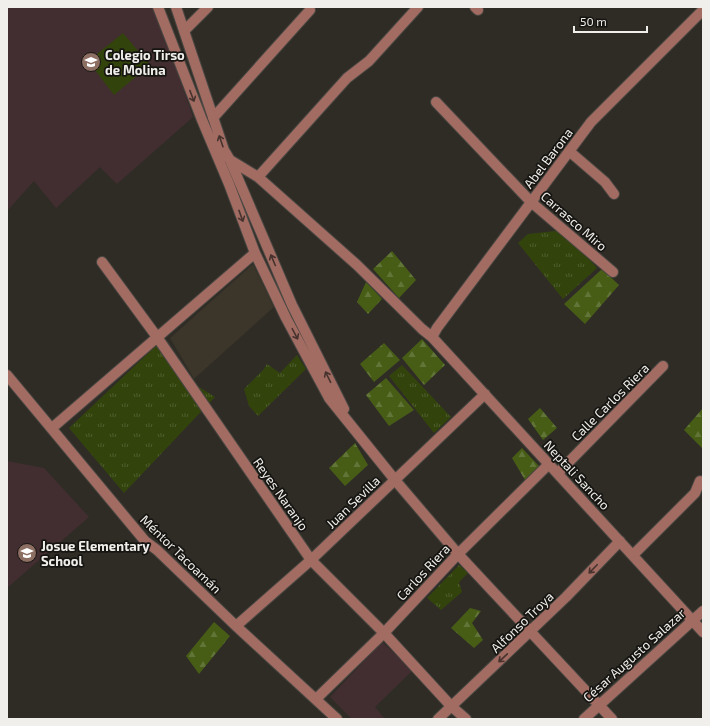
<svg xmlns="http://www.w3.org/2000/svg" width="710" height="726" viewBox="0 0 710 726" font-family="'Exo 2',sans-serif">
<defs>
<pattern id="grass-tufts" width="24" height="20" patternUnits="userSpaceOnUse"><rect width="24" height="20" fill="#32430c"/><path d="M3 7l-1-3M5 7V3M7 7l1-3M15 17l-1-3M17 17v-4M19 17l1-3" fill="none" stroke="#505e30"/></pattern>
<pattern id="forest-firs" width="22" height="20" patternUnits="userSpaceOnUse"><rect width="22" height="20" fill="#475d16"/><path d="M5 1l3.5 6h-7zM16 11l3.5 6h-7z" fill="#627538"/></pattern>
</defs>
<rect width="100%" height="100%" fill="#2f2c26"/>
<path fill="#3b352a" d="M253,264L274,307L194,379L170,338Z"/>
<path fill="#422e30" d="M7,7H155L193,117L117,184L100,167L56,208L34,181L7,211Z
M7,461L44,468L89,517L7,588Z
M382,642L413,670L375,707L385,719H352L330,697Z"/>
<path fill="url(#grass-tufts)" d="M564,230L597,268L563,299L518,243L528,234Z
M159,343L180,375L215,397L124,493L69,428Z
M297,355L306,369L258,416L249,406L244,389L264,369L267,364L280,373Z
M402,365L451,417L434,433L389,376Z
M459,565L468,573L459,582L462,592L441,610L427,598Z"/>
<path fill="url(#forest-firs)" d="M392,251L416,280L399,298L373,269Z
M602,269L619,285L585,324L564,304Z
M366,282L382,299L368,314L357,302Z
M422,339L445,365L424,385L402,358Z
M384,343L400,360L374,382L360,364Z
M386,378L414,410L389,426L366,395Z
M540,408L557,428L543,440L528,419Z
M703,408V449L684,430Z
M355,443L368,465L345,486L329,468Z
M522,448L539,466L525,480L512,458Z
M470,608L481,611L472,623L483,640L474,648L451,628Z
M214,622L230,636L199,674L186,656Z"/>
<path fill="#32430c" d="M123,33L150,65L114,95L88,61Z"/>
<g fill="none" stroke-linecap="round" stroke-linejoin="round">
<defs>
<path id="minor" d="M158,7L202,120L229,184L255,253L286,318L329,398L395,480L458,554L612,719
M176,7L224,150L230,160L292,305L344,409
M475,7L478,10
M184,31L208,7
M436,102L531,202L613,272
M213,118L310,10
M569,151L605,182L614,194
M230,160L258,177L347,78L369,61L418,7
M258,177L357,265L422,329L432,337L703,632
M102,262L157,337L311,560L384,633L451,706L466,719
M432,337L437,328L591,122L703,10
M7,375L145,541L157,550L236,626L337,719
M52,428L255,253
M558,473L663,366
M633,555L695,493L700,481
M236,626L311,560L485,394
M316,699L384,633L458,554L549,464
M438,719L566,597L620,541
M584,719L703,611"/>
</defs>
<use href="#minor" stroke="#4a4742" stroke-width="12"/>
<use href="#minor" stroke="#a26c63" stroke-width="10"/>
</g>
<defs><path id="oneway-shaft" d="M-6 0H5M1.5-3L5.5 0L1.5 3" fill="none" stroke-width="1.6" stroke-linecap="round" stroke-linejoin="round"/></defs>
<g stroke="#47332e">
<use href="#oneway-shaft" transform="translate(192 96) rotate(69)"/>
<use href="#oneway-shaft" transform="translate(221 141) rotate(-109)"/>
<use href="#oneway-shaft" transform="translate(241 216) rotate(70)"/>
<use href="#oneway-shaft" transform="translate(273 260) rotate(-113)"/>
<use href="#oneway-shaft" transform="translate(295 334) rotate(62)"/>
<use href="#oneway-shaft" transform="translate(328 377) rotate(-116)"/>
<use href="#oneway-shaft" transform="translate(593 569) rotate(134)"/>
<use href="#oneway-shaft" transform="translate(503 658) rotate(137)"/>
</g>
<defs>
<symbol id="university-disc" viewBox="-11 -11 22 22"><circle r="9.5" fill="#8d6e63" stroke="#161512"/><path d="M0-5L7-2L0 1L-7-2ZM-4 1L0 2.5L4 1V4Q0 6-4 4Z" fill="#fff"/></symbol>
<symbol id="school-disc" viewBox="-11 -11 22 22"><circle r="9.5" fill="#8d6e63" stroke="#161512"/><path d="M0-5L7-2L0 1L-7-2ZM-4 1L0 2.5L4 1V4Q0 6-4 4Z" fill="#fff"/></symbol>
</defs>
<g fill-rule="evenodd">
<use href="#university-disc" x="80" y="51" width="22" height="22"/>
<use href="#school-disc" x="16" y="542" width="22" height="22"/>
</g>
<g text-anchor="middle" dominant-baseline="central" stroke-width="3.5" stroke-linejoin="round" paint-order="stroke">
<g font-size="13" font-weight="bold" fill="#f1efeb" stroke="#161512" text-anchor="start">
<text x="105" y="55">Colegio Tirso<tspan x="105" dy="15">de Molina</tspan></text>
<text x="41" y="546">Josue Elementary<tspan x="41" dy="15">School</tspan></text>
</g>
<g font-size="13" fill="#f1efeb" stroke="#161512">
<text transform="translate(548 158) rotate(-53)">Abel Barona</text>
<text transform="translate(574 221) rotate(41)">Carrasco Miro</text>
<text transform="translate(610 402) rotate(-45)">Calle Carlos Riera</text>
<text transform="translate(577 475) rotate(47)">Neptali Sancho</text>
<text transform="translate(281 494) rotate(55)">Reyes Naranjo</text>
<text transform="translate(353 502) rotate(-44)">Juan Sevilla</text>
<text transform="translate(181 554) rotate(44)">Méntor Tacoamán</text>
<text transform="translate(423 572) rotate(-47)">Carlos Riera</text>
<text transform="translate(522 622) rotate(-44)">Alfonso Troya</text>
<text transform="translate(634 655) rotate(-42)">César Augusto Salazar</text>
</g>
</g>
<rect width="710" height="726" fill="none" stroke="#f1efeb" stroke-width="16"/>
<path d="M574 26v6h73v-6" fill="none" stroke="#f1efeb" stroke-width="2"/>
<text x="580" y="26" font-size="12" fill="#f1efeb" stroke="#161512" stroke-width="3" paint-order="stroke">50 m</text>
</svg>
